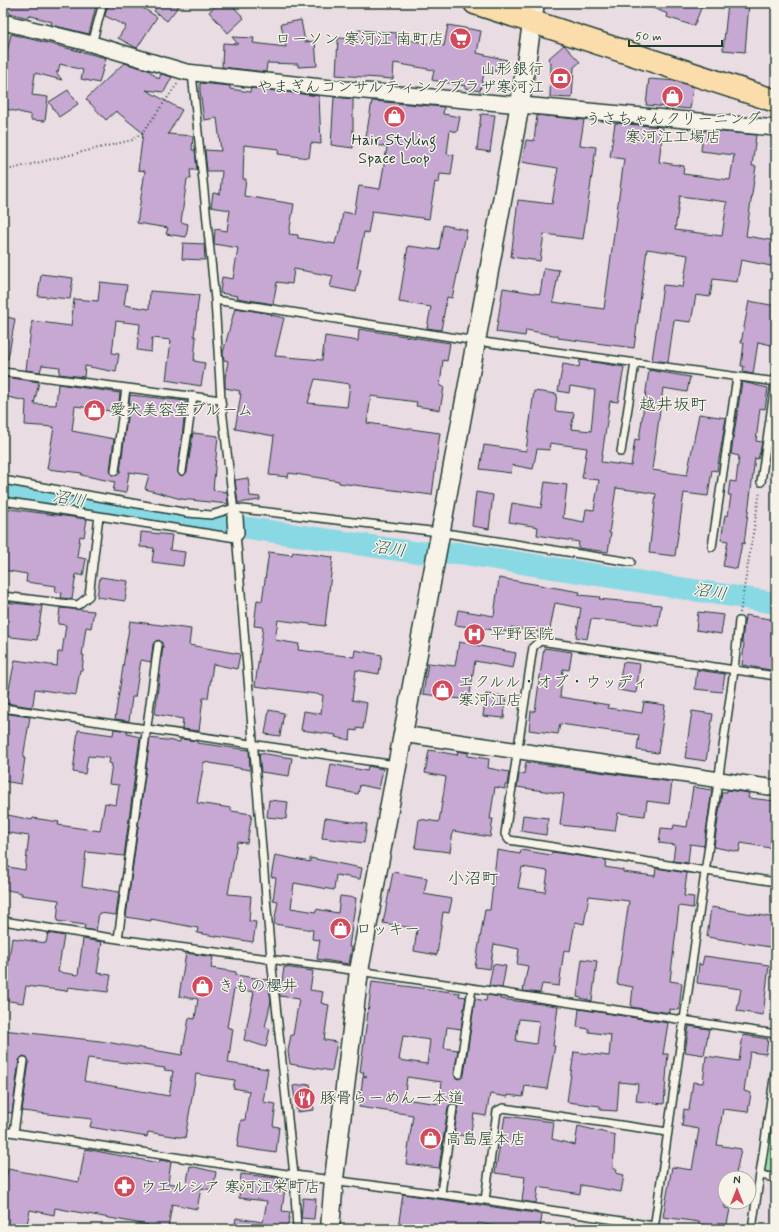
<svg xmlns="http://www.w3.org/2000/svg" width="779" height="1232" viewBox="0 0 779 1232" font-family="Mynerve,'Klee One',sans-serif">
<rect width="100%" height="100%" fill="#e9dce2"/>
<filter id="ink" filterUnits="userSpaceOnUse"><feTurbulence type="fractalNoise" baseFrequency=".025" numOctaves="2"/><feDisplacementMap in="SourceGraphic" scale="8" xChannelSelector="R" yChannelSelector="G"/><feConvolveMatrix kernelMatrix="1 2 1 2 8 2 1 2 1" color-interpolation-filters="sRGB"/></filter>
<g filter="url(#ink)">
<path fill="#98deab" stroke="#5c8e70" d="M776,1065V1178L760,1175Z"/>
<g fill="none" stroke-linecap="round" stroke-linejoin="round">
<path stroke="#89d9e4" stroke-width="22" d="M3,488L200,521L412,552L458,553L776,603"/>
</g>
<path fill="#c7a8d3" stroke="#1f3d34" fill-rule="evenodd" d="M9,3H86L96,6L89,34L51,25L52,22L28,15V18L6,12Z
M108,3H135L157,17L137,48L118,38L126,26L105,16Z
M160,3H181L167,21L154,11Z
M219,3H230L244,18L228,33L209,12Z
M640,3H703L694,26L667,17L668,14Z
M728,3H749L745,52L723,50Z
M301,20L305,42L315,41L317,66L298,67V64L267,63L266,72L222,67L223,43L238,44L232,37L254,38L253,43L286,47L281,24Z
M448,25L481,31L477,53L507,60L504,73L485,69L480,91L465,88V86L432,80L434,70L394,63L393,79L336,75L338,38L357,39L358,30L397,33L396,38L444,46Z
M11,34L106,58L99,83L81,79L83,70L60,64L58,72H56L62,80L35,73L32,95L48,97L45,121L31,120V115L3,108V88L5,79L3,78V70Z
M564,45L580,62L574,67L572,98L550,97L551,63L548,59Z
M124,63L148,70L159,79L161,74L172,77L164,92L146,90L182,110L168,134L193,136L192,150H195L197,170H190L191,179H187L181,222L188,224L186,237L166,234L168,228L137,223L145,171L138,170L143,133L116,111L106,120L86,99Z
M649,79L676,81L693,87L690,109L646,105Z
M200,83L230,86V89L250,92L251,88L319,96L321,144L311,143L309,158L278,154L279,149L244,145L243,179H246L244,196L294,204L289,234L298,235V238L335,244L337,236H339L343,212L354,214L359,186L380,189L387,147L365,143L372,101L444,107L443,114L460,117L457,132L450,130L447,154L454,155L451,175L440,174L439,183L435,182L429,219L372,211L368,233L364,232L357,268L361,269L356,292L330,287L333,276L294,269L292,284L277,282L273,304L237,298L238,296L220,293L222,277L233,279L238,248L214,244L215,229L227,231L230,210L211,207L213,193L220,194L222,171H207L205,150L221,151L217,118L204,120L200,91Z
M68,90L78,104L59,117L49,102Z
M334,97L353,99V148L331,145Z
M481,114L495,115L490,152L477,150Z
M537,115L584,120L580,145L596,147L583,239L544,234L540,261L511,257L518,200L552,204L558,168L522,162L526,140L534,141Z
M615,123L663,127L659,162L684,166L683,174L730,180L734,155L701,151L703,130L756,135L752,166H756L746,236L776,241V267L741,260L737,282L713,279L710,297L696,295L691,322L674,320L668,362L652,360L663,285L683,287L688,255L647,249L634,348L558,338V336L526,330L525,336L496,332L503,288L540,294L544,268L559,270L553,302L604,309L624,159L610,157ZM680,196L727,202L722,236L675,230Z
M443,225L467,230L452,298L447,297L441,330L427,328L431,307L399,302L408,246L439,250Z
M183,243L204,244L205,260L182,259Z
M41,274L73,278L70,299L38,296Z
M100,282L127,285L124,305L149,309L150,291L199,295L194,336L196,337L194,361L205,363L201,386L166,380L171,340L152,338L151,352L137,350L140,324L116,321L112,353L119,354L116,372L85,366L84,377L59,374L60,367L42,365L40,372L26,370L32,321L71,326L74,299L98,301Z
M749,301L776,306V346L758,342L753,374L743,372L744,366H741L744,343H741Z
M235,308L272,314L271,315L284,318L275,356L322,360L325,336L358,341L359,329L450,343L447,361L443,360L440,386L444,387L440,410L416,406L417,402L371,396L367,423L440,433L432,495L339,483V481L289,473L288,477L269,475L274,436L235,429L241,394H239L240,391L225,388V378L228,361L224,360L223,353ZM315,379L350,384L347,407L308,403Z
M3,316L15,319L8,359L3,358Z
M580,360L624,367L618,402L610,401L601,462L631,466L635,439L639,440L649,370L690,377L687,392L663,388L652,470L687,475L699,414L726,418L717,471L712,470L708,496L684,493L675,556L649,553L656,494L645,492L616,488L609,533H611L608,552L578,548L579,542L537,535L538,527L509,522L512,503L541,508L545,482L567,485L563,518L584,522L586,509L594,510L599,480L582,478L587,448L550,443L549,450L537,449L533,469L512,465L511,473L480,469L484,445L526,451L534,391L557,394L555,411L574,413L571,429L591,431L595,390L570,386L569,393L558,391L563,364L579,367Z
M5,377L39,382L34,404L56,405L58,384L120,393L118,412L75,406L72,431L114,439L110,471L112,475L115,476L120,472L130,395L186,401L178,473L183,476L187,472L193,433L218,436L213,490L227,492L228,504L181,499L145,489L149,475L129,472L126,493L113,491L115,482L81,475L82,473L47,469L54,427L25,425L26,401L3,396Z
M742,382L768,388L765,409L760,408L756,441L762,442L760,452L758,459L755,458L744,544L742,543L737,569L723,566L728,541L721,540L725,515L728,516L731,495H728L730,481L736,482L739,456L731,454Z
M772,444H776V454L770,453Z
M248,478L250,496L260,497V500L238,503L235,480Z
M476,492L493,495L489,529L472,526Z
M3,508L87,519L84,537L80,536L77,557L86,559L83,576L76,574L72,599L61,598L62,593L55,592L56,586L26,582L27,574L3,570Z
M141,532L172,535L170,550L185,552L183,566L152,562L154,548L140,547Z
M269,552L292,555L293,552L333,557L325,626L278,620L275,640L299,644L298,650L354,657L355,650L382,655L379,674L356,670L352,700L367,703L363,729L357,728V731L351,730L350,740L335,737L336,735L301,730L304,711L321,714L323,695L255,686L263,627L254,626L257,600L262,601Z
M100,577L128,581L125,601L97,597Z
M499,578L580,592L579,595L600,597L599,599L661,605L658,626L591,619L587,639L576,637L581,608L555,603L549,634L511,627L510,632L455,625L458,610L494,616Z
M3,602L42,606L37,640L3,636Z
M60,608L94,611L91,628L86,627L82,655H84L82,670H80L76,695L35,689L33,704L31,707L6,703L15,660L57,666L58,652H62L66,625L58,624Z
M698,612L724,615L721,634L696,630Z
M745,615L776,620V671L742,665L744,643L742,642Z
M130,621L191,629L189,645L240,654L237,669L213,664L208,698H203L199,731L182,729L183,719L155,714L163,646L159,640L156,641L153,644L151,662L141,660L135,697H132L129,721L115,719Z
M459,642L516,653L513,668L475,661L469,700L423,694L428,663L455,666Z
M544,648L572,652L569,670L563,669L560,697L609,705L608,708L642,713L644,702L665,705L658,753L637,750L639,735L560,724L558,734L529,730L531,711H535Z
M623,662L640,664L636,693L618,690Z
M697,670L725,674L722,692L695,689Z
M486,694L506,696L504,718L483,716Z
M269,710L284,713L280,736L265,734Z
M692,711L713,714L706,761L685,758Z
M3,713L30,717L23,758H25L21,784L3,781Z
M114,729L128,731L127,734L140,737L124,856L86,852L82,886L119,892L116,915L99,913L96,931L84,929L85,925L57,921L59,900L21,895L22,893L3,889V866L25,870L29,836L3,832V814L32,820L33,818L59,822L58,825L100,831L105,803L116,805L119,785L109,784L112,764L109,763L110,758L88,756L85,774L73,772L78,730L113,735Z
M150,738L180,742V739L197,741V743L249,750L250,770L204,762L197,803L231,808V811L252,814L247,843L237,842L228,894L251,896L249,921L256,922L253,942L197,933L198,928L151,919V921L126,917Z
M429,750L457,755L458,751L468,753V756L489,759L488,768L509,772L507,785H505V789L495,787L490,819H493L490,837L453,831L450,852L415,848L419,819L439,822L446,777L425,773Z
M259,753L292,758L289,776L261,772Z
M526,762L672,782L669,804L647,801L645,816L618,813L615,831L560,825L564,794L517,787L519,774H524Z
M331,764L367,771L368,766L383,769L379,789L360,785L358,794L327,788Z
M693,787L712,790L704,846L690,844L688,863L673,861L675,845L659,843L661,828L673,829L674,825L687,827Z
M727,790L749,793L748,798L775,801L776,849L741,843L739,852L714,847L722,792H727Z
M269,800L288,802L286,819L267,817Z
M523,815L548,818L546,835L521,831Z
M325,818L367,824L364,843L322,838Z
M497,850L520,854L521,850L551,855L552,852L606,860L605,867L623,870V872L655,876L656,868L687,873L684,896L694,897L693,908L679,906L670,981L682,983L679,1010L670,1009V1013L631,1007L633,987L617,984L629,901L589,896L584,924L575,922L570,951L564,950L559,986L542,984L540,993L523,991L528,966L517,964L519,949L494,944L490,969L475,967L485,910H490ZM522,867L548,871L545,892L518,888Z
M275,855L310,862V858L362,868L360,879L336,875L334,890L294,883L291,908L316,912V909L338,913L340,896L356,898L349,947H352L349,964L317,959L320,940L312,939L313,930L274,924L278,901L273,900L276,878L271,877Z
M393,872L427,878L424,894L452,899L449,913L443,912L437,955L414,951L417,929L383,923Z
M711,907L776,918V948L707,937Z
M48,933L64,936L58,972L78,975L83,939L102,942L97,973L111,975L108,992L68,987L67,991L26,986L23,1003L3,1000L12,938L46,943Z
M186,953L213,957L211,968L236,972V975L268,980L271,1001L265,1027L270,1029L266,1047L244,1040L254,992L234,989L227,1027L233,1029L228,1063L268,1069L263,1102L276,1104L273,1126L279,1127L276,1153L237,1147L241,1120H245L249,1091L233,1088L235,1080L196,1074L185,1138L148,1132L147,1137L90,1127L92,1119L22,1111L29,1062L27,1057L23,1056L19,1060L12,1113L3,1112V1030L100,1041L182,1055L189,1018L195,1019L198,999L179,996ZM88,1058L165,1068L164,1070L173,1071L169,1096L84,1081Z
M704,956L769,965L763,1015L737,1011L741,989L697,983L699,964L702,965Z
M582,959L597,961L592,1001L577,997Z
M493,964L506,966L502,988L489,986Z
M284,967L313,971L310,990L323,992L321,1003L329,1005L324,1040L337,1042L332,1071L290,1064L288,1051L291,1035H293L299,999L280,996L279,982H282Z
M372,982L460,993L459,996L466,997L461,1029L447,1027L444,1048L458,1050L454,1074L456,1078L459,1079L464,1075L475,999L486,1001L487,995L500,997V999L558,1006L553,1046H555L547,1089L525,1086L523,1097L508,1095V1097L490,1094L486,1116L474,1114L470,1137L454,1134L458,1108L456,1104H451L448,1107L439,1168L406,1164L413,1115L359,1107L363,1077L367,1076H363L364,1072H360ZM519,1019L539,1021L536,1044L516,1041ZM403,1036L430,1040L427,1064L399,1060ZM407,1077L442,1082L439,1104L404,1099Z
M579,1009L668,1023L663,1054H668L664,1104L636,1101L638,1084L619,1082L617,1111L600,1110V1106L567,1102L574,1052L609,1056L611,1035L589,1032V1029L577,1027Z
M689,1026L709,1029L704,1055L685,1052Z
M743,1035L768,1039L766,1054L750,1052L744,1091L751,1093L748,1112L723,1109L717,1145L741,1149L735,1178H725V1208L730,1209L726,1229L699,1224V1222L663,1217L672,1167L692,1170L699,1129L682,1126L684,1109L689,1110L693,1082L703,1083L706,1056L739,1061Z
M310,1084L314,1110L297,1112L293,1086Z
M505,1116L554,1122L552,1139L575,1145L578,1126L615,1135L613,1169H617L616,1173L624,1175L621,1192L581,1185L580,1194L538,1187L536,1203L522,1201L525,1177L495,1173Z
M85,1149L159,1163L160,1160L171,1162L168,1183L186,1186L190,1166L216,1172L213,1190L201,1188L197,1209L172,1204L168,1229H148V1225L55,1208L54,1215L30,1210L26,1229H3V1194L8,1169L79,1182Z
M241,1174L286,1179L282,1211L290,1212L287,1229H234L236,1218L263,1222L267,1201L239,1198Z
M403,1194L535,1213L542,1215L540,1229H511L478,1223L477,1229H435L412,1225L411,1229L398,1228Z
M303,1198L316,1199L314,1219L301,1218Z"/>
<g fill="none" stroke-linecap="round" stroke-linejoin="round">
<defs>
<path id="service" d="M92,44L103,3
M192,73L215,300L221,400L234,512
M215,300L476,341L776,382
M3,372L221,400
M621,452L635,363
M115,471L126,388
M182,471L193,396
M3,480L188,513L211,515L234,508L439,532L631,562
M761,482L776,377
M3,501L99,516L89,596L78,605L3,596
M99,516L236,538
M236,533L271,958L294,1175L297,1229
M712,547L737,377
M776,676L540,641L533,647L505,834L509,840L776,882
M3,708L396,765
M3,921L118,939L359,971L776,1034
M118,939L158,645
M459,1074L472,988
M3,1131L294,1175L485,1200L654,1226
M14,1132L24,1061
M760,1175L776,1178
M441,1193L453,1108
M485,1200L497,1111L503,1108L668,1132
M654,1229L734,670L739,621
M752,1229L776,1065"/>
<path id="minor" d="M3,22L92,44L186,72L321,87L776,128
M235,518L236,533
M402,734L776,788"/>
<path id="tertiary" d="M330,1229L334,1179L359,971L520,104L535,3"/>
<path id="primary" d="M475,3L776,101"/>
</defs>
<use href="#service" stroke="#1f3d34" stroke-width="10"/>
<use href="#minor" stroke="#1f3d34" stroke-width="18"/>
<use href="#tertiary" stroke="#1f3d34" stroke-width="21"/>
<use href="#primary" stroke="#1f3d34" stroke-width="25"/>
<path stroke="#1f3d34" stroke-width="2" stroke-dasharray="1 3" stroke-linecap="butt" d="M3,171L132,140L143,132L178,83
M740,613L760,491"/>
<use href="#service" stroke="#f7f3e8" stroke-width="7"/>
<use href="#minor" stroke="#f7f3e8" stroke-width="15"/>
<use href="#tertiary" stroke="#f7f3e8" stroke-width="18"/>
<use href="#primary" stroke="#faddab" stroke-width="22"/>
</g>
</g>
<defs>
<symbol id="supermarket-disc" viewBox="-11 -11 22 22"><circle r="9.5" fill="#d1495b" stroke="#f7f3e8"/><path d="M-6-5.5h2.5l.6 2H6L4.5 2H-2.5L-4.4-4H-6ZM-1.5 3.2a1.3 1.3 0 1 0 .1 0ZM3 3.2a1.3 1.3 0 1 0 .1 0Z" fill="#fff"/></symbol>
<symbol id="bank-disc" viewBox="-11 -11 22 22"><circle r="9.5" fill="#d1495b" stroke="#f7f3e8"/><path d="M-6-4H6V4H-6ZM0-2.3a2.3 2.3 0 1 0 0 4.6a2.3 2.3 0 1 0 0-4.6Z" fill="#fff"/></symbol>
<symbol id="shop-disc" viewBox="-11 -11 22 22"><circle r="9.5" fill="#d1495b" stroke="#f7f3e8"/><path d="M-5-2.5h2.3a2.7 3.5 0 0 1 5.4 0H5L5.5 6h-11ZM-1.5-2.5h3a1.5 2.3 0 0 0-3 0Z" fill="#fff"/></symbol>
<symbol id="hospital-disc" viewBox="-11 -11 22 22"><circle r="9.5" fill="#d1495b" stroke="#f7f3e8"/><path d="M-5-5h3v3.5h4V-5h3V5h-3V1.5h-4V5h-3Z" fill="#fff"/></symbol>
<symbol id="restaurant-disc" viewBox="-11 -11 22 22"><circle r="9.5" fill="#d1495b" stroke="#f7f3e8"/><path d="M-5-6h1v4h1v-4h1v4h1v-4h1v5L-1.5 .5V6h-2V.5L-5-1ZM5-6V6H3V1.5H1.5Q1.5-4 5-6Z" fill="#fff"/></symbol>
<symbol id="pharmacy-disc" viewBox="-11 -11 22 22"><circle r="9.5" fill="#d1495b" stroke="#f7f3e8"/><path d="M-2-6h4v4h4v4h-4v4h-4v-4h-4v-4h4Z" fill="#fff"/></symbol>
</defs>
<g fill-rule="evenodd">
<use href="#supermarket-disc" x="448" y="26" width="25" height="25"/>
<use href="#bank-disc" x="548" y="66" width="25" height="25"/>
<use href="#shop-disc" x="660" y="84" width="25" height="25"/>
<use href="#shop-disc" x="382" y="104" width="25" height="25"/>
<use href="#shop-disc" x="82" y="398" width="25" height="25"/>
<use href="#hospital-disc" x="462" y="622" width="25" height="25"/>
<use href="#shop-disc" x="430" y="678" width="25" height="25"/>
<use href="#shop-disc" x="328" y="916" width="25" height="25"/>
<use href="#shop-disc" x="190" y="974" width="25" height="25"/>
<use href="#restaurant-disc" x="292" y="1086" width="25" height="25"/>
<use href="#shop-disc" x="418" y="1126" width="25" height="25"/>
<use href="#pharmacy-disc" x="112" y="1174" width="25" height="25"/>
</g>
<g text-anchor="middle" dominant-baseline="central" stroke-width="3" stroke-linejoin="round" paint-order="stroke">
<g font-size="16" fill="#1f3d34" stroke="#f7f3e8" text-anchor="start">
<text x="444" y="39" text-anchor="end">ローソン 寒河江 南町店</text>
<text x="544" y="69" text-anchor="end">山形銀行<tspan x="544" dy="18">やまぎんコンサルティングプラザ寒河江</tspan></text>
<text x="673" y="119" text-anchor="middle">うさちゃんクリーニング<tspan x="673" dy="18">寒河江工場店</tspan></text>
<text x="394" y="140" text-anchor="middle">Hair Styling<tspan x="394" dy="18">Space Loop</tspan></text>
<text x="110" y="410">愛犬美容室ブルーム</text>
<text x="490" y="634">平野医院</text>
<text x="458" y="682">エクルル・オブ・ウッディ<tspan x="458" dy="18">寒河江店</tspan></text>
<text x="356" y="929">ロッキー</text>
<text x="218" y="986">きもの櫻井</text>
<text x="320" y="1098">豚骨らーめん一本道</text>
<text x="446" y="1139">高島屋本店</text>
<text x="140" y="1187">ウエルシア 寒河江栄町店</text>
</g>
<g font-size="17" fill="#1f3d34" stroke="#f7f3e8">
<text x="673" y="405">越井坂町</text>
<text x="473" y="879">小沼町</text>
</g>
<g font-size="17" font-style="italic" fill="#345c57" stroke="#f7f3e8">
<text transform="translate(69 499) rotate(10)">沼川</text>
<text transform="translate(389 549) rotate(8)">沼川</text>
<text transform="translate(710 592) rotate(9)">沼川</text>
</g>
</g>
<rect width="779" height="1232" fill="none" stroke="#f7f3e8" stroke-width="16"/>
<rect x="8" y="8" width="763" height="1216" fill="none" stroke="#1f3d34" stroke-width="1.5" filter="url(#ink)"/>
<g transform="translate(737 1190)"><circle r="19" fill="#f7f3e8" stroke="#a1aaa0"/>
<path d="M0-3L7 15L0 10L-7 15Z" fill="#d1495b"/>
<text y="-6" font-size="11" font-weight="bold" text-anchor="middle" fill="#1f3d34">N</text>
</g>
<path d="M629 40v6h93v-6" fill="none" stroke="#1f3d34" stroke-width="2"/>
<text x="635" y="40" font-size="12" fill="#1f3d34" stroke="#f7f3e8" stroke-width="3" paint-order="stroke">50 m</text>
</svg>
